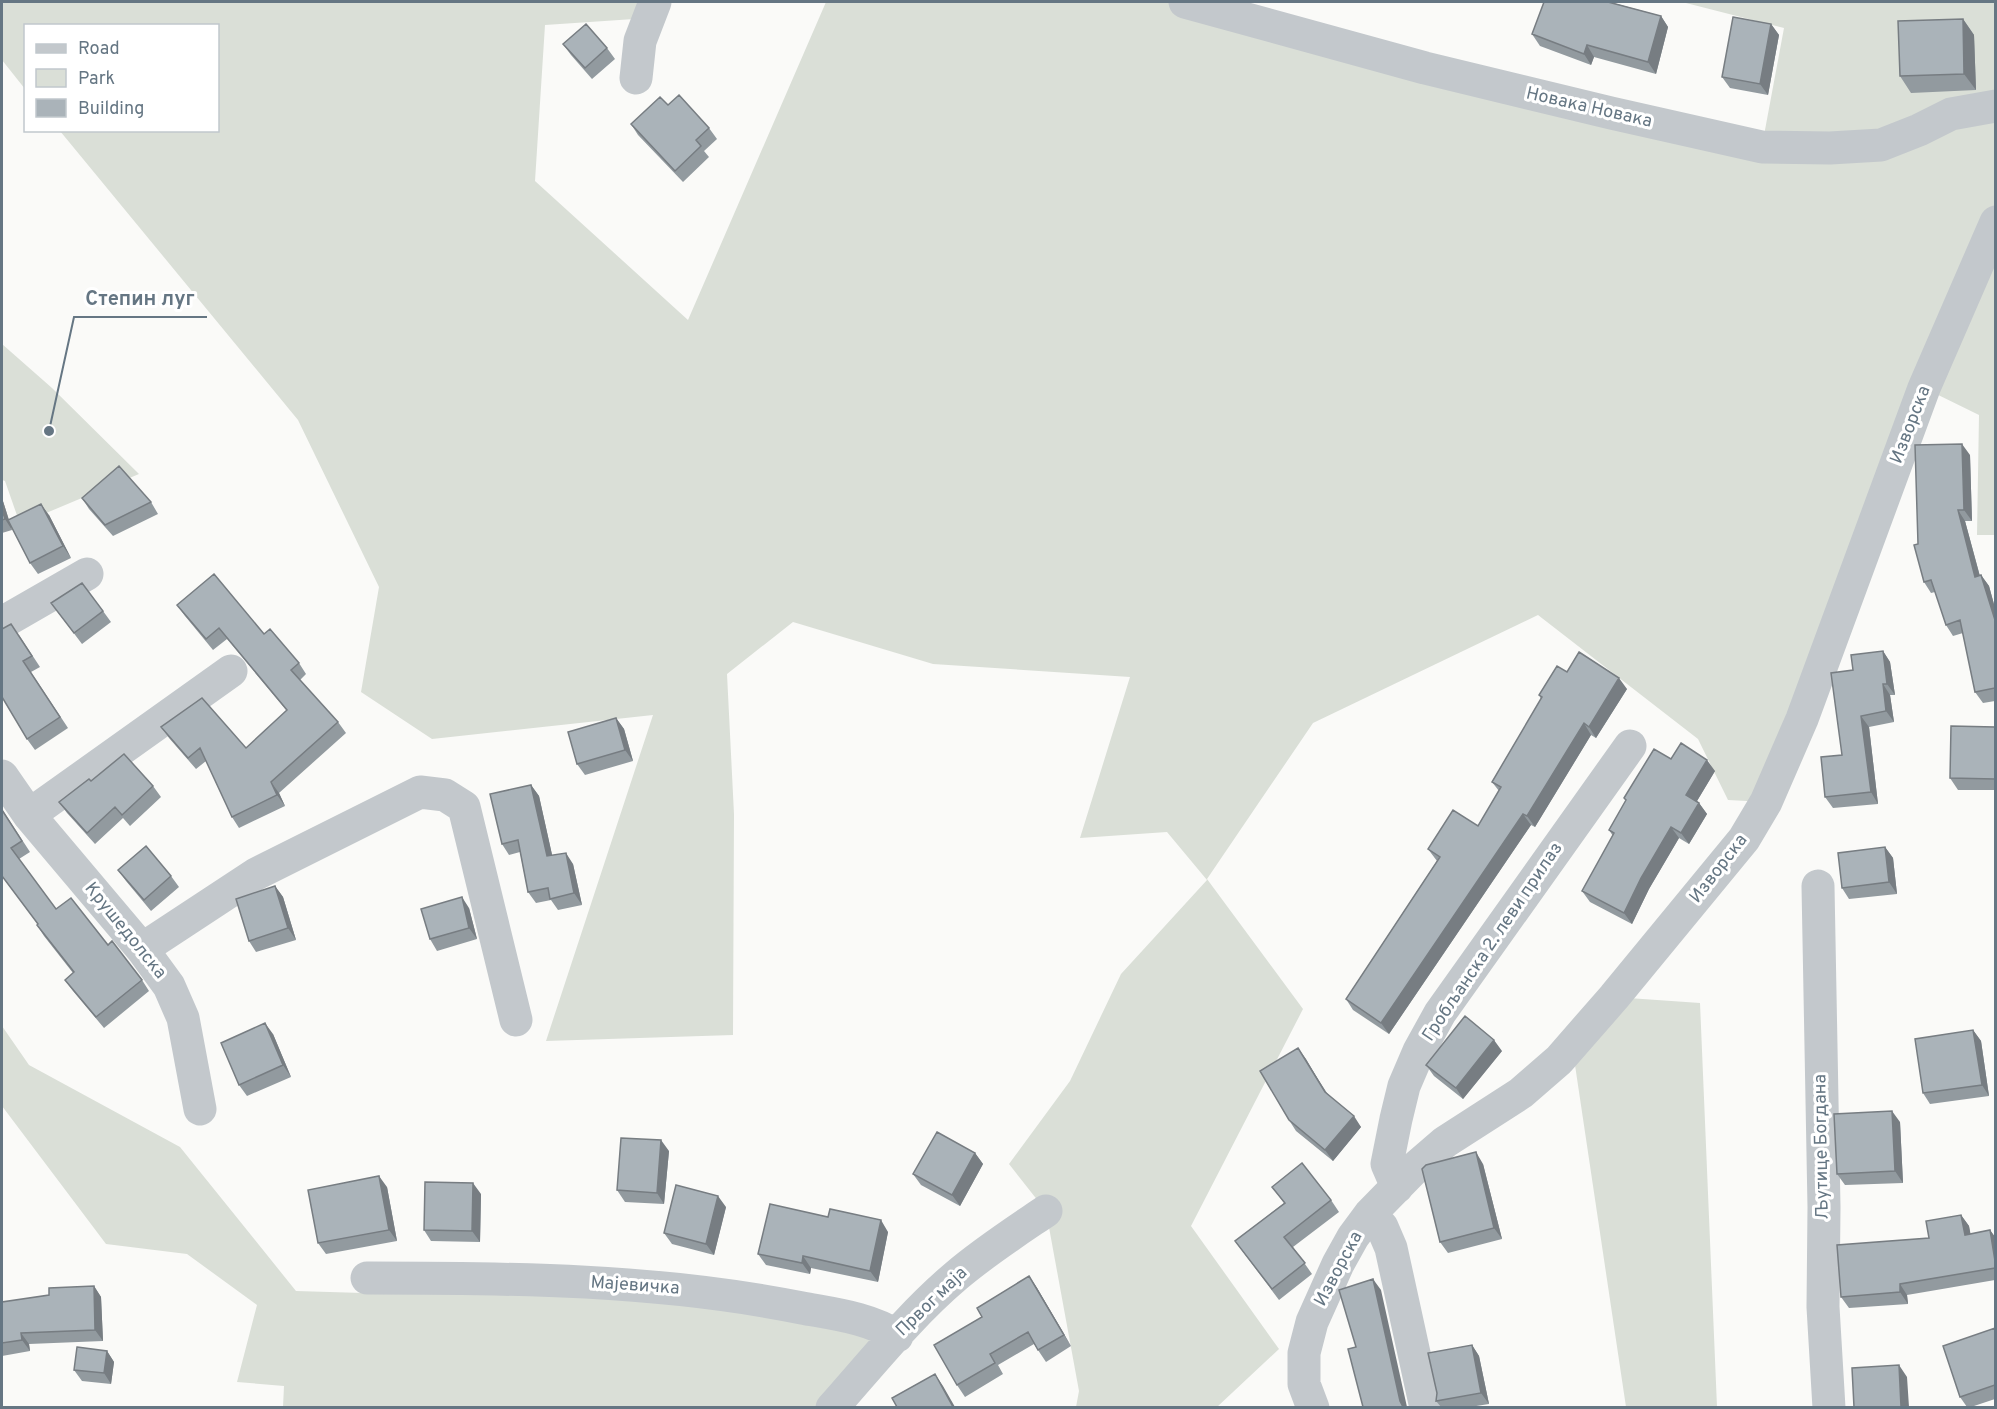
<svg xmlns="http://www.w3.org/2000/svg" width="1997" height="1409" viewBox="0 0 1997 1409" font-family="Overpass,sans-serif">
<rect width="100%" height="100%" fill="#fafaf8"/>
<path fill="#dadfd7" d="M2,2H657L649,18L545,25L535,181L688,320L826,2H1197L1762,146L1784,28L1682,2H1995V535H1977L1979,415L1924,388L1766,802L1728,800L1698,739L1538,615L1313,723L1207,879L1303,1009L1191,1226L1279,1349L1217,1407H1076L1079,1391L1046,1211L1009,1164L1070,1081L1121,974L1207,880L1167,832L1080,838L1130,677L933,664L793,622L727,674L734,814L733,1035L546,1041L653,715L432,739L361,692L379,587L298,420L60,131L218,130V26H26L25,89L2,60Z
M2,344L52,388L139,474L20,524L5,481L2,480Z
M1614,997L1700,1003L1717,1407H1626L1572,1045Z
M2,1026L29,1065L180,1147L296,1291L363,1293L679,1288L897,1336L832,1407H283L284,1386L237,1382L257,1305L187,1254L106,1244L2,1106Z"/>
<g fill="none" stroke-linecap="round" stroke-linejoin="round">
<path stroke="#c3c8cc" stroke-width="33" d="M1185,2L1425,68L1611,113L1762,147L1830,148L1881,145L1919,130L1951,114L1996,106
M636,78L640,41L655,2
M2,623L87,574
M2,776L29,815L142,949L169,986L183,1018L200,1109
M29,815L231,671
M1818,886L1824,1207L1823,1307L1829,1408
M142,949L256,874L420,792L445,795L464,807L516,1020
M1397,1187L1387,1164L1396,1119L1404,1086L1419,1051L1440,1013L1630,746
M1370,1214L1382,1227L1391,1248L1426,1408
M367,1278C514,1278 658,1279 802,1308C834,1314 870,1318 897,1336
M832,1408C872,1363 910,1315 956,1276C984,1252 1015,1232 1046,1211
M1313,1408L1304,1384V1353L1312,1322L1338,1264L1353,1237L1370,1214L1416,1167L1445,1142L1521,1093L1559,1060L1614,997L1744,839L1766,802L1802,719L1924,388L1996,222"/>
</g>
<path fill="#929a9f" d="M1610,2L1661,16L1668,27L1656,74L1594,57L1591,65L1540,46L1532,34Z
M1963,19L1974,35L1976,90L1911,93L1900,76Z
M1771,24L1779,35L1768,95L1730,88L1722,77Z
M563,44L607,48L615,59L592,79L571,55Z
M668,105L709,128L717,139L704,151L709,157L683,182L638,135L631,124Z
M1970,455L1972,521H1965L1980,576L1981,575L1989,586L1995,608V701L1983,703L1975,692L1963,633L1953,636L1946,625L1935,592L1931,593L1924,582L1918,544Z
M2,498L9,520L49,515L71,558L38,574L30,563L11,526L12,530L2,533Z
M82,498L151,502L158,514L113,536L89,509Z
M51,603L103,611L111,622L82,644Z
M177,605L264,634L299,663L306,674L300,680L338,722L346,733L279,793L285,806L239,828L232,817L206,761L196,769L169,738L161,727L246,748L287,711L227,639L213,650L185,616Z
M19,635L40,667L31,672L68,728L35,750L27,739Z
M1883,651L1890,662L1895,695H1890L1894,722L1869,727L1878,804L1833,808L1825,797L1842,755L1853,670Z
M1567,672L1627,689L1596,738L1591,735L1535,827L1531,825L1389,1034L1353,1010L1346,999L1437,861L1428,849L1478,826L1499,791L1492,782L1541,699L1539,695Z
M616,718L624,729L633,761L585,775L577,764Z
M1995,727V790H1958L1950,778Z
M1671,759L1715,771L1697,801L1699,803L1707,814L1689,844L1679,838L1649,889L1632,924L1590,902L1582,891L1613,836L1609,830L1626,801L1624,798Z
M91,781L153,786L161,797L130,826L123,818L95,844L67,813L59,802Z
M531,785L539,796L552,855L573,864L582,905L558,910L551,900L536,903L528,892L520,852L509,855L502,844Z
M2,809L30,852L19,859L56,909L108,945L142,980L149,991L104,1028L73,991L65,980L73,973L44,936L37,925L38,924L2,876Z
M1885,847L1893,858L1897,894L1849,899L1842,888Z
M118,870L171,876L179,887L151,911L126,881Z
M275,886L283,897L296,940L256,952L249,941Z
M469,908L477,939L437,951L430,939Z
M1973,1030L1981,1041L1989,1096L1930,1104L1923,1093Z
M273,1034L291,1077L247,1096L239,1085Z
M1298,1048L1327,1093L1361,1127L1333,1161L1296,1131L1289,1120Z
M1502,1051L1463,1099L1434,1076L1426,1065Z
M1900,1122L1903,1183L1845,1185L1837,1174Z
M669,1151L664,1204L625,1202L617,1190Z
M975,1153L983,1164L960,1206L921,1185L913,1174Z
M1483,1164L1502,1239L1448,1253L1440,1242Z
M387,1187L397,1241L326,1254L318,1243Z
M1272,1187L1331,1200L1339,1212L1293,1247L1312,1274L1279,1300L1235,1241L1284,1203Z
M481,1194L480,1242L431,1241L424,1230Z
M726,1207L714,1255L672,1244L664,1233Z
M1961,1215L1969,1226L1970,1234L1990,1230L1995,1237V1280L1907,1295L1908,1304L1849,1308L1841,1297L1929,1238Z
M828,1217L888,1232L878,1282L811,1268L810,1274L766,1265L758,1254Z
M1029,1276L1037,1288L1071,1346L1046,1362L1034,1344L998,1365L1003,1374L965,1397L957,1385L982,1317Z
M94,1286L101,1297L103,1341L29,1344L30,1351L2,1356V1302L49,1295Z
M1995,1328V1399L1971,1407H1967L1960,1397Z
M1472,1345L1479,1356L1489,1404L1470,1407H1441L1436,1401L1437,1393Z
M107,1351L114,1362L111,1384L82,1381L74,1370Z"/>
<path fill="#777d82" d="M1661,16L1668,27L1656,74L1648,62Z
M1963,19L1974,35L1976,90L1964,74Z
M1771,24L1779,35L1768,95L1760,84Z
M1587,45L1594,57L1591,65L1584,54Z
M1962,444L1970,455L1972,521L1964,510Z
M2,498L12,530L5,519L2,510Z
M41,504L49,515L71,558L63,546Z
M1958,510L1965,521L1983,588L1975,577Z
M1981,575L1989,586L1995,608V621Z
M1883,651L1890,662L1895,695L1887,684Z
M1619,678L1627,689L1596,738L1589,727Z
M1883,684L1890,695L1894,722L1886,711Z
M1861,716L1869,727L1878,804L1871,792Z
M616,718L624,729L633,761L625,750Z
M1584,723L1591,735L1535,827L1527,816Z
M1707,760L1715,771L1694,806L1686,795Z
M271,782L279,793L285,806L277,795Z
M531,785L539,796L555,868L547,856Z
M1699,803L1707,814L1689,844L1681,833Z
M1523,814L1531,825L1389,1034L1381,1023Z
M1671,827L1679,838L1649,889L1632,924L1624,913L1641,878Z
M1885,847L1893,858L1897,894L1889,882Z
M566,853L573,864L582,905L574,893Z
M275,886L283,897L296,940L288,928Z
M462,897L469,908L477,939L469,928Z
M265,1023L273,1034L291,1077L283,1065Z
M1973,1030L1981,1041L1989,1096L1982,1085Z
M1494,1040L1502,1051L1463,1099L1456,1088Z
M1298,1048L1306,1059L1332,1103L1325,1092Z
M1892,1111L1900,1122L1903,1183L1895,1171Z
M1354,1116L1361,1127L1333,1161L1325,1150Z
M661,1140L669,1151L664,1204L657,1193Z
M1476,1152L1483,1164L1502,1239L1494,1228Z
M975,1153L983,1164L960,1206L952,1195Z
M379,1176L387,1187L397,1241L389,1230Z
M473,1183L481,1194L480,1242L472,1231Z
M718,1196L726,1207L714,1255L706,1244Z
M1961,1215L1969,1226L1973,1246L1965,1235Z
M881,1220L888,1232L878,1282L870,1271Z
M1990,1230L1995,1237V1261Z
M803,1256L811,1268L810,1274L802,1263Z
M1029,1276L1037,1288L1071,1346L1064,1335Z
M1373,1279L1381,1290L1407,1407H1403L1400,1401Z
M1900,1284L1907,1295L1908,1304L1900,1292Z
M94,1286L101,1297L103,1341L95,1330Z
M21,1333L29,1344L30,1351L22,1340Z
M1472,1345L1479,1356L1489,1404L1481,1393Z
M107,1351L114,1362L111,1384L104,1373Z
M1899,1365L1907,1377L1909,1407H1901Z
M935,1374L943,1386L955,1407H953Z"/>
<path fill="#aab3b9" stroke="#777d82" stroke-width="1.5" d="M1544,2H1608L1661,16L1648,62L1587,45L1584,54L1532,34Z
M1733,17L1771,24L1760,84L1722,77Z
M1963,19L1964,74L1900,76L1898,21Z
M586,24L607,48L585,68L563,44Z
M679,95L709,128L696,140L701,146L675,171L631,124L660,97L668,105Z
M1962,444L1964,510H1958L1975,577L1981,575L1995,620V619V688L1975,692L1960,620L1946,625L1931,580L1924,582L1914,545L1918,544L1915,445Z
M119,466L151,502L105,525L82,498Z
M41,504L63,546L30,563L8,520Z
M2,510L5,519L2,520Z
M214,574L264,634L270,629L299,663L291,670L338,722L271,782L277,795L232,817L200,748L188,758L161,727L202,698L246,748L287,710L219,628L206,639L177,605Z
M82,583L103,611L74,633L51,603Z
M11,624L32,656L23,661L60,717L27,739L2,697V629Z
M1883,651L1887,684H1883L1886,711L1861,716L1871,792L1825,797L1821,757L1842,755L1831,673L1853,670L1851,655Z
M1579,652L1619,678L1589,727L1584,723L1527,816L1523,814L1381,1023L1346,999L1440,857L1428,849L1453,810L1478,826L1501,787L1492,782L1542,697L1539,695L1557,666L1567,672Z
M616,718L625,750L577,764L568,732Z
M1951,726L1995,727V779L1950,778Z
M1681,743L1707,760L1686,795L1699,803L1681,833L1671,827L1641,878L1624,913L1582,891L1614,833L1609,830L1626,800L1624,798L1654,749L1671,759Z
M124,754L153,786L122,815L115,807L87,833L59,802L89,779L91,781Z
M531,785L547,856L566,853L574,893L550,899L548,888L528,892L518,840L502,844L490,794Z
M2,810L22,841L11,848L56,909L71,898L108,945L112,941L142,980L96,1017L65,980L74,972L37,925L38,924L2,876Z
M146,846L171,876L144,900L118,870Z
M1885,847L1889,882L1842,888L1838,853Z
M275,886L288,928L249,941L236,899Z
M462,897L469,928L430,939L421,909Z
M1465,1016L1494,1040L1456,1088L1426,1065Z
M265,1023L283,1065L239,1085L221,1043Z
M1973,1030L1982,1085L1923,1093L1915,1039Z
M1298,1048L1325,1092L1354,1116L1325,1150L1289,1120L1260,1071Z
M1892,1111L1895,1171L1837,1174L1834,1114Z
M937,1132L975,1153L952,1195L913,1174Z
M621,1138L661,1140L657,1193L617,1190Z
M1476,1152L1494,1228L1440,1242L1422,1169L1426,1165Z
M1302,1163L1331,1200L1284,1237L1305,1263L1272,1289L1235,1241L1285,1203L1272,1187Z
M379,1176L389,1230L318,1243L308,1190Z
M425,1182L473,1183L472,1231L424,1230Z
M676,1185L718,1196L706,1244L664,1233Z
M770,1204L828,1217L830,1209L881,1220L870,1271L803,1256L802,1263L758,1254Z
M1961,1215L1965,1235L1990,1230L1995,1261V1268L1900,1284V1292L1841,1297L1837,1245L1929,1238L1926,1221Z
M1029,1276L1064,1335L1038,1350L1028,1332L990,1354L995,1363L957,1385L934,1345L982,1317L977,1308Z
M1373,1279L1400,1401L1403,1407H1363L1348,1349L1356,1347L1339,1290Z
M94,1286L95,1330L21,1333L22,1340L2,1343V1302L49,1295V1288Z
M1995,1328V1385L1960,1397L1943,1346Z
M1472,1345L1481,1393L1436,1401L1437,1393L1428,1353Z
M77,1347L107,1351L104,1373L74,1370Z
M1899,1365L1901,1407H1854L1852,1368Z
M935,1374L953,1407H897L892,1398Z"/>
<g text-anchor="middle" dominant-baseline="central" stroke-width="6" stroke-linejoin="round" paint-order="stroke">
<g font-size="18" fill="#657683" stroke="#fff">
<text transform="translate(1589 108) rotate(13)">Новака Новака</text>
<text transform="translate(1911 425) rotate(-69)">Изворска</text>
<text transform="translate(1719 869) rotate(-52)">Изворска</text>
<text transform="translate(125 931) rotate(51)">Крушедолска</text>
<text transform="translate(1493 942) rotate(-56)">Гробљанска 2. леви прилаз</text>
<text transform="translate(1822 1147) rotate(-91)">Љутице Богдана</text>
<text transform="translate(1339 1269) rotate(-62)">Изворска</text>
<text transform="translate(635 1286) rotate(4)">Мајевичка</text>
<text transform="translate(932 1302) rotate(-44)">Првог маја</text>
</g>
</g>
<path fill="none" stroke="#657683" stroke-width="2" d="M49 431L74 317H207"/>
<circle fill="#657683" stroke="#fff" stroke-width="2" cx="49" cy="431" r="6"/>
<g font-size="20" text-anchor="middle" font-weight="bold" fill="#657683" stroke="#fff" stroke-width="6" stroke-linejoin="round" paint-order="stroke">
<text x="140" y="305">Степин луг</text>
</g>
<rect width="1997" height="1409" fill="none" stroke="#657683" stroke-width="6"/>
<rect x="24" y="24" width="195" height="108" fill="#ffffff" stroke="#c1c8cd" stroke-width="1.5"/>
<rect x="36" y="44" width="30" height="9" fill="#c3c8cc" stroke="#c1c8cd" stroke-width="1.5"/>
<text x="78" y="54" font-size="18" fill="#657683">Road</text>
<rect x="36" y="69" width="30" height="18" fill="#dadfd7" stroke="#c1c8cd" stroke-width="1.5"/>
<text x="78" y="84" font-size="18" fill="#657683">Park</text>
<rect x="36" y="99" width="30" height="18" fill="#aab3b9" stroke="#c1c8cd" stroke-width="1.5"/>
<text x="78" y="114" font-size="18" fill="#657683">Building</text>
</svg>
